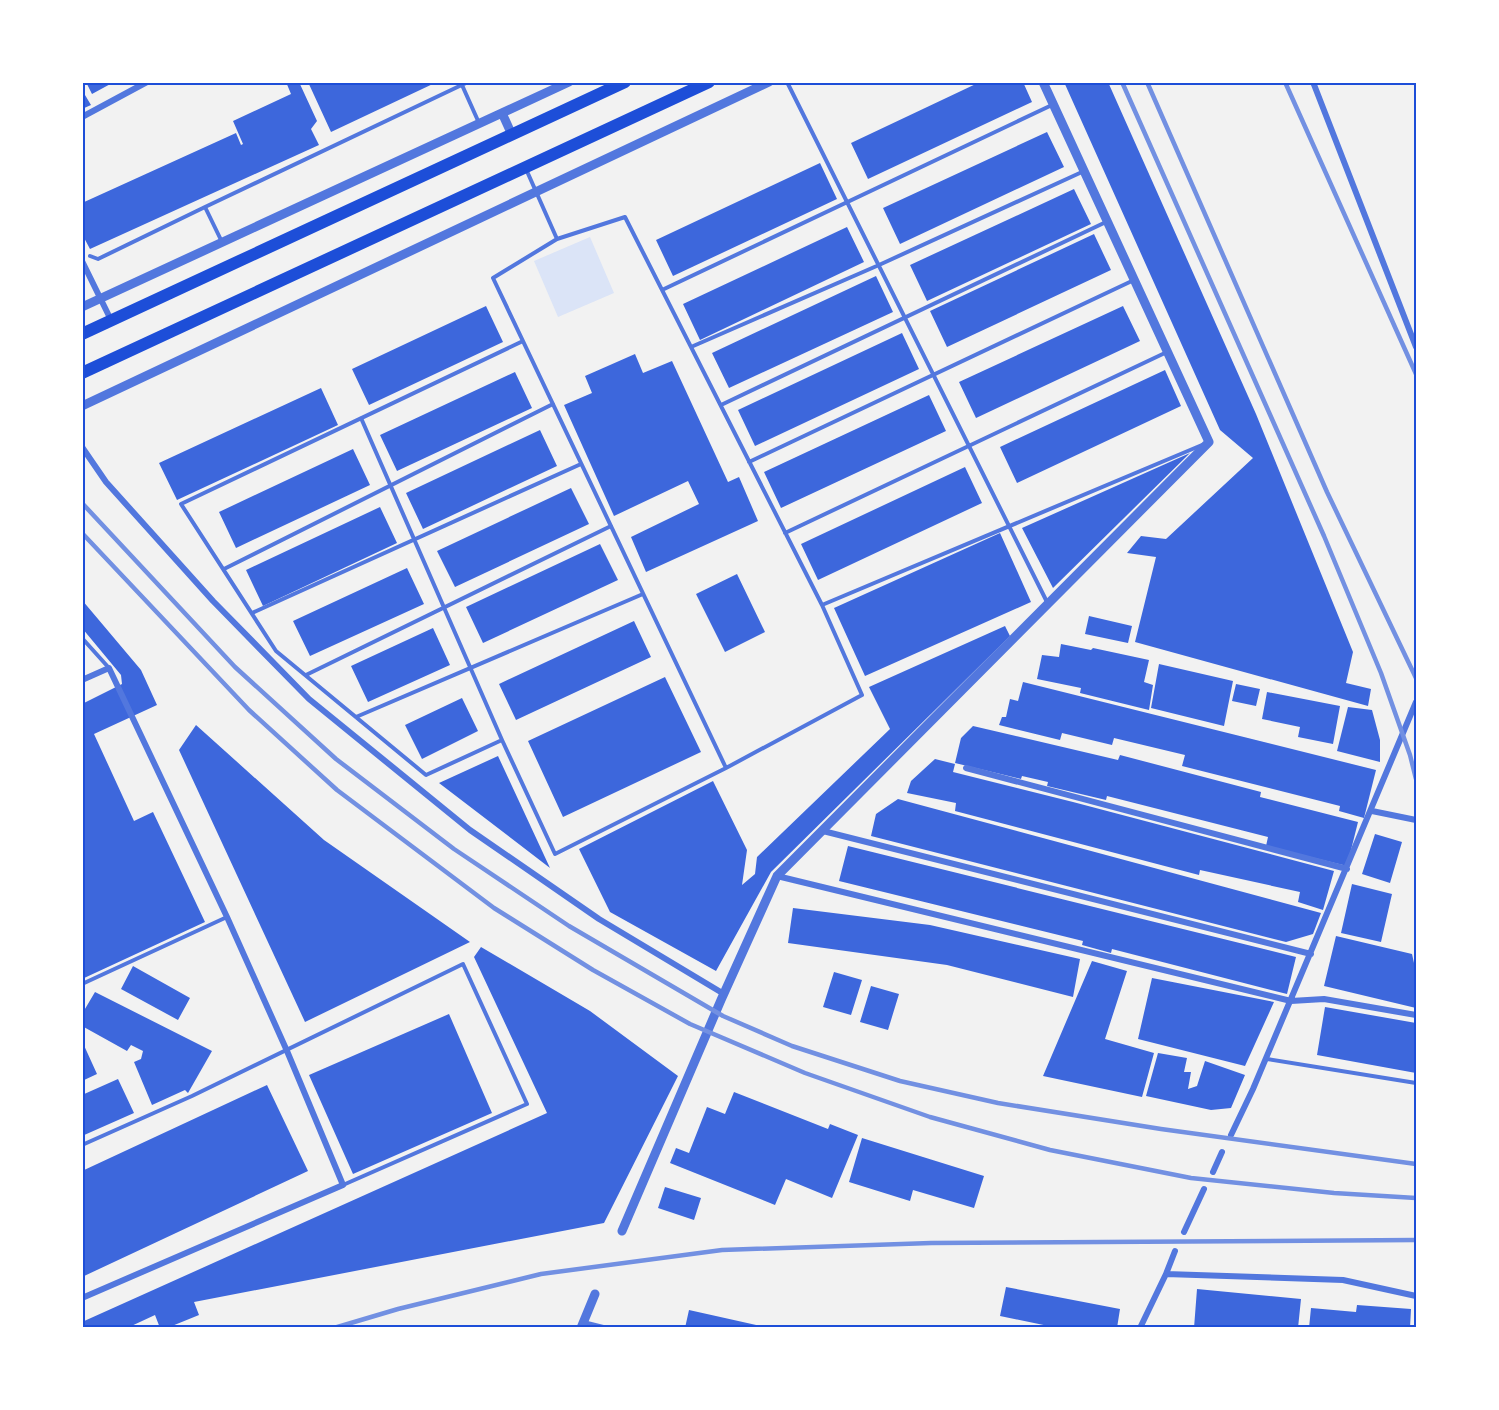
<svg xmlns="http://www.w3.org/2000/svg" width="1499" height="1410" viewBox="0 0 1499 1410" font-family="Roboto,sans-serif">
<rect width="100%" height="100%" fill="#f2f2f2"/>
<path fill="#dbe4f7" d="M590,237L614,293L558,317L534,261Z"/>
<path fill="#3d67dc" d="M86,82H114L92,94Z
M286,82H299L317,121L311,129L319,145L90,249L82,234V203L236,133L241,145L243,144L233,121L291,94Z
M308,82H437L331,132Z
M980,82H1023L1032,102L868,179L851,143Z
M1064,82H1108L1256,414L1353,652L1346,683L1371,689L1368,706L1135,642L1156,557L1127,553L1141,536L1166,539L1253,458L1220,430Z
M82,90L91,105L82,109Z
M1047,132L1064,167L900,244L883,208Z
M820,163L837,199L673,276L656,240Z
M1074,189L1091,224L927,301L910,265Z
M847,227L864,262L700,340L683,304Z
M1094,234L1111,270L947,347L930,311Z
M876,276L893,312L729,388L712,353Z
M486,306L503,342L369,405L352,369Z
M1123,306L1140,341L976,418L959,382Z
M902,333L919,369L755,446L738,410Z
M635,354L643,373L672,361L728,482L739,477L758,521L646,572L631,537L699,504L688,481L614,516L564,405L592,393L585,376Z
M1165,370L1181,406L1017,483L1000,447Z
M515,372L532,408L397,471L380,435Z
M321,388L338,425L177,500L159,463Z
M929,395L946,431L781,508L764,472Z
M540,430L557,466L423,529L406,493Z
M353,449L370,485L236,548L219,512Z
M1190,453L1053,588L1022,528Z
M965,467L982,503L818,580L801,544Z
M571,488L589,524L455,587L437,551Z
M380,507L397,543L263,606L246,570Z
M1000,533L1031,602L865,676L834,608Z
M600,544L618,580L483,643L466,607Z
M407,568L424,604L310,656L293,621Z
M737,574L765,632L725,652L696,594Z
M82,600L141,670L157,705L94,734L134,821L153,812L205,922L82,979V704L122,684L121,675L82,628Z
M1089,616L1132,626L1128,643L1085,634Z
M634,621L651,657L516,720L499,684Z
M1005,626L1010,636L771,872L716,971L610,912L579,849L713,781L747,850L742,885L755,874L757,857L890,729L869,687Z
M433,628L450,665L368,702L351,666Z
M1061,644L1091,650L1093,648L1149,660L1144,682L1153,685L1149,710L1080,693L1081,688L1037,679L1042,655L1059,657Z
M1159,664L1233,681L1224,726L1151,708Z
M665,677L701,752L563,817L528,741Z
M1023,682L1376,770L1364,818L1339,811L1340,806L1182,766L1185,755L1114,738L1112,745L1062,733L1060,740L999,725L1002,717H1006L1010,699L1018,701Z
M1236,684L1260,689L1256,706L1232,701Z
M1267,692L1340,706L1333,744L1298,737L1300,727L1262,719Z
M462,698L478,731L422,759L405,725Z
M1348,707L1372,710L1380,740V762L1337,751Z
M196,725L324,840L470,942L305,1022L179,750Z
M973,726L1118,760L1120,755L1261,792L1260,797L1358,822L1347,866L1266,846L1268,837L1107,796L1106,800L1047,786L1048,782L1022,776L1021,779L955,763L961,738Z
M498,756L550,868L439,783Z
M935,759L955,764L953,772L1073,802L1334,871L1323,910L1298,902L1300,892L1200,870L1199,875L955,811L956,803L907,793L911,781Z
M898,799L1321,913L1313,934L1286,942L871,836L876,814Z
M1375,834L1402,842L1390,883L1362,874Z
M848,846L1296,957L1287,994L1112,949L1111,953L1082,945L1083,941L839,881Z
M1352,884L1392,894L1381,942L1341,933Z
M793,908L930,925L1080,959L1073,997L947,965L788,943Z
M1336,936L1412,954L1416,972V1008L1324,986Z
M481,947L590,1011L678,1076L604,1223L194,1302L199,1315L167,1328H160L155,1315L127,1328H82V1322L547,1113L474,957Z
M1092,961L1127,971L1105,1039L1154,1053L1142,1097L1043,1076Z
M133,966L190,998L178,1020L121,989Z
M834,972L862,980L851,1015L823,1007Z
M1152,978L1274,1002L1245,1066L1138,1039Z
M871,986L899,994L888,1030L860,1022Z
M95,992L212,1051L188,1093L185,1090L152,1105L134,1062L141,1059L143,1051L131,1045L127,1051L82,1026V1014Z
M1325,1007L1416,1023V1073L1317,1055Z
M449,1014L492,1113L353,1174L309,1075Z
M82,1041L97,1074L82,1081Z
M1158,1053L1187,1058L1184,1072H1191L1188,1089L1197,1086L1205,1061L1245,1075L1231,1108L1211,1110L1146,1096Z
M118,1079L134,1113L82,1136V1095Z
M267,1085L308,1171L82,1277V1171Z
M734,1092L828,1129L830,1124L858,1135L832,1198L786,1179L775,1205L670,1163L676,1148L689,1153L707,1107L725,1114Z
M862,1138L984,1176L974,1208L913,1190L910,1201L849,1182Z
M665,1187L701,1198L694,1220L658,1208Z
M1006,1287L1120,1309L1117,1328H1058L1000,1316Z
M1197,1289L1301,1299L1298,1328H1194Z
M1357,1305L1411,1309L1410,1328H1309L1311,1308L1356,1312Z
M689,1310L765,1327V1328H685Z"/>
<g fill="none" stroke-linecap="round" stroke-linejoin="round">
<path stroke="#5277de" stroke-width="4" d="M787,82L1047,602
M462,85L479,123
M526,169L557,239L493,278L726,768L862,695L822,605L625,217L557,239
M222,242L205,207L468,82
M90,256L98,259L205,207
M662,290L1052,105
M523,341L181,504L276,651L426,775L502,740L555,854L726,768
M691,347L879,265L1082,172
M721,405L1106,222
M361,418L502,740
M749,462L1134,280
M785,533L1167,352
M224,569L553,404
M822,605L1202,445
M252,613L581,464
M82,638L109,668
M306,675L611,526
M356,717L643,594
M82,984L227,917
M1267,1059L1416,1083
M82,1145L192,1096L463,964L527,1104L343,1185"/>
<path stroke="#5277de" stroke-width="6" d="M1313,82L1416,347
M82,117L147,82
M82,261L111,320
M82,447L106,482L213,601L309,699L470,830L599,919L724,994
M82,680L109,668L227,917L287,1051L343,1185L82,1298
M966,768L1347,869
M1372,811L1416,820
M823,831L1311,954
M777,876L1291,1001L1324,999L1416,1015
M1231,1135L1253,1089L1416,702
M1213,1172L1222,1152
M1184,1232L1204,1189
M1166,1274L1175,1251
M583,1323L603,1328
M1140,1328L1166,1274L1343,1280L1416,1296"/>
<path stroke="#5277de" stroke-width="9" d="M502,113L512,135
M82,307L569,82
M82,406L769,82
M622,1231L721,1000L777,876L1209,442L1043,82
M581,1328L595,1294"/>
<path stroke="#1d4ed8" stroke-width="12" d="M82,334L625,82
M82,373L709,82"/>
<path stroke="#7290e2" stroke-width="4.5" d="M1122,82L1324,536L1381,673L1410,755L1416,779
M1147,82L1327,492L1416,678
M1285,82L1416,374
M82,503L235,667L336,759L454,849L569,926L723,1016L792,1046L900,1081L998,1103L1161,1129L1416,1164
M82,533L249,710L337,790L494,908L593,970L690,1024L805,1073L930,1117L1050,1150L1191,1178L1334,1193L1416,1198
M334,1328L398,1309L541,1274L722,1250L931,1243L1416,1240"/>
</g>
<rect width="1499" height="1410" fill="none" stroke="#ffffff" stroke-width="168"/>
<rect x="84" y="84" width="1331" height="1242" fill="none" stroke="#1d4ed8" stroke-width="2"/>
</svg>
